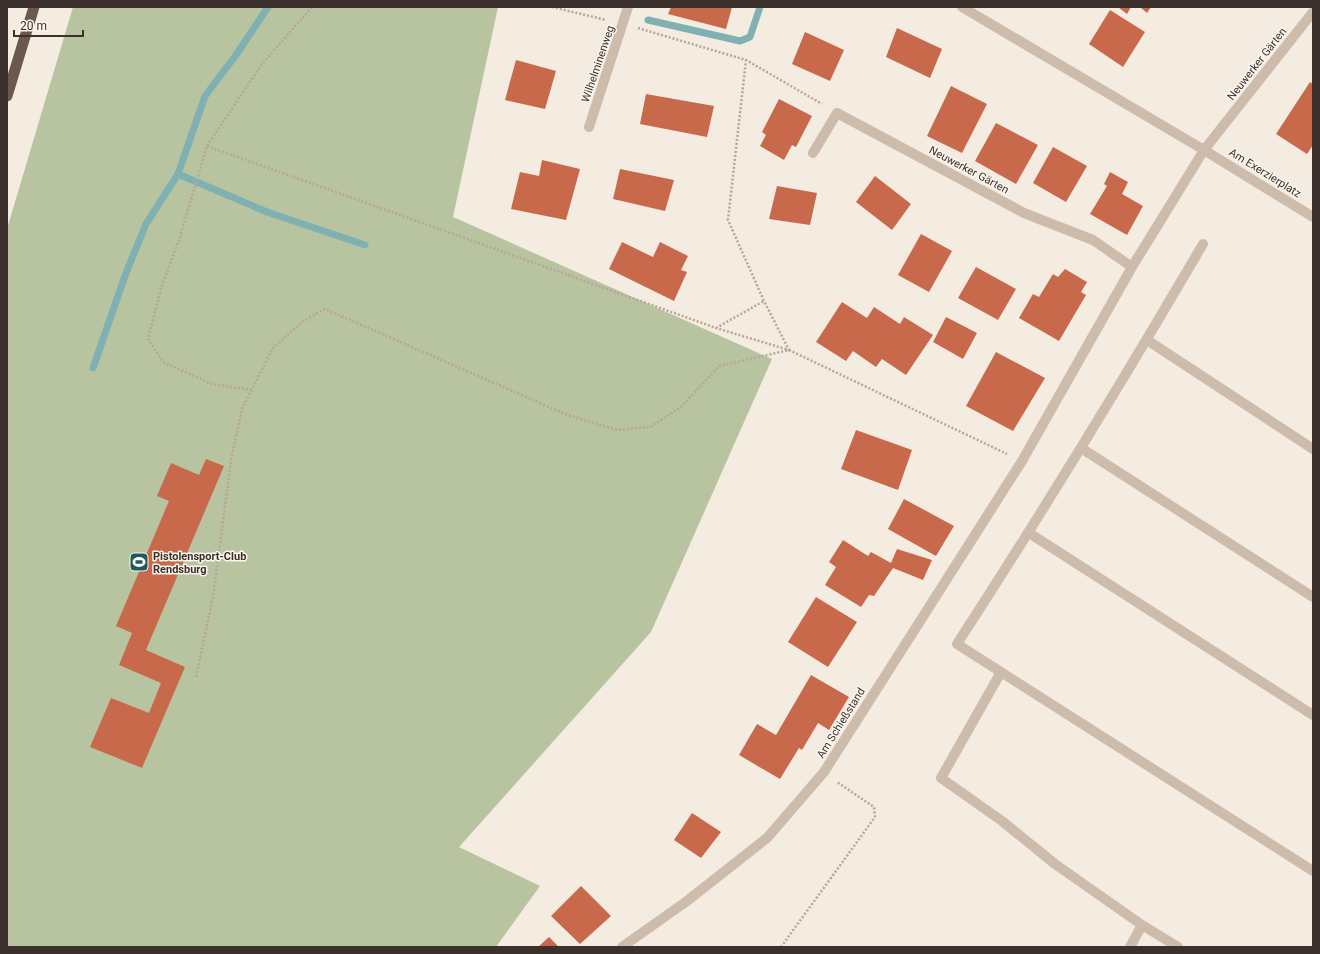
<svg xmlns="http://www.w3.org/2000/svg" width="1320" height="954" viewBox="0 0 1320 954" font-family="Roboto,sans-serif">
<rect width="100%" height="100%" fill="#f4ebe1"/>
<path fill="#b8c4a0" d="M73,7H498L453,217L772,359L651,632L459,847L540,886L496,947H7V229Z"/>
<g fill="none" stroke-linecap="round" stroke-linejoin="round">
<path stroke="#7fb0b2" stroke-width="7" d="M268,7L236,55L205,96L178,174L267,212L365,245
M648,20L740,41L750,37L760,7
M93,368L126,273L146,224L178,174"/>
</g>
<path fill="#c8694b" d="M671,7H732L726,29L668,14Z
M1118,7H1131L1127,14Z
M1140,7H1151L1147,13Z
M1110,10L1145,32L1123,67L1089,44Z
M897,28L942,49L930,78L886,57Z
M805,32L844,50L830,81L792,64Z
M516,60L556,71L545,109L505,100Z
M1310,82L1313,84V145L1307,154L1276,134Z
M951,86L987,104L962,153L927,136Z
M646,94L714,106L707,137L640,124Z
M779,99L812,116L796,147L792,145L784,160L760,146L766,135L762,132Z
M996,123L1038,145L1016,184L975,161Z
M1053,147L1087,166L1066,202L1033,183Z
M542,160L580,169L566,220L511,209L520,172L539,176Z
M620,169L674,180L665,211L613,199Z
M1110,172L1128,182L1122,194L1143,206L1127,235L1090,214L1107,186L1104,184Z
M875,176L911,204L892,230L856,202Z
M777,186L817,193L810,225L769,219Z
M921,234L952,251L929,292L898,275Z
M622,242L653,257L660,242L688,256L681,270L687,272L674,301L609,269Z
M976,267L1016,289L998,320L958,298Z
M1065,269L1087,282L1081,292L1086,295L1059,341L1019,318L1033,294L1039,297L1053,274L1058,277Z
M842,302L867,318L874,307L900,324L904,317L933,335L906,375L882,359L876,367L853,351L846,361L816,342Z
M946,317L977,333L963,359L933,342Z
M996,352L1045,378L1013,431L966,406Z
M856,430L912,450L898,490L841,469Z
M206,459L224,466L146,650L185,667L142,768L90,747L111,698L149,713L161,683L119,665L132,633L116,626L169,501L157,496L171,463L199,475Z
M904,499L954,526L936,556L888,529Z
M843,540L868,556L871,552L891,563L897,549L932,560L923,580L893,568L874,596L869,595L861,607L825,585L836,567L829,562Z
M816,597L857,622L828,667L788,642Z
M811,675L849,697L829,730L818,723L802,750L799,748L780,779L739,755L757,724L776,735Z
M692,813L721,832L701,858L674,840Z
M581,886L611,916L580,944L551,916Z
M549,937L559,947H538Z"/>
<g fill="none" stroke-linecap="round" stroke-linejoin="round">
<path stroke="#b9a596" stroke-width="2.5" stroke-dasharray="2 2" stroke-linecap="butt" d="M552,7L606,20
M638,28L746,60L822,104
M207,146L716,328L789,350L764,301L728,220L746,60
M716,328L764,301
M252,390L212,384L163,362L148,339L162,285L179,240L207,146L262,64L312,7
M196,677L213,597L231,460L242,409L273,348L302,322L325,309L565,414L617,430L650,427L681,407L719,366L789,350L1007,454
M781,947L875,817L874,807L837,782"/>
<path stroke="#cdbbac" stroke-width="10" d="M962,7L1204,150
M1203,244C1124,379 1042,513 957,644L1313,871
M1147,340L1313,449
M1081,448L1313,597
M1029,533L1313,715
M1001,672L941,778L1002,821L1055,864L1142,925L1178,947
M1130,947L1142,925"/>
<path stroke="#cdbbac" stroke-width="10" d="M589,127L628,7
M1204,150L1313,217
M813,153L837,113L1024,213L1093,240L1132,267
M622,947L687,901L767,838L824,772L1022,461L1132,267L1204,150L1313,12"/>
<path stroke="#6c584f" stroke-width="11" d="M7,96L34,7"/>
</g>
<defs>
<symbol id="stadium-square" viewBox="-11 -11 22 22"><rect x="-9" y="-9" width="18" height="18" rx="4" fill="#1f5a5e" stroke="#fbf5ee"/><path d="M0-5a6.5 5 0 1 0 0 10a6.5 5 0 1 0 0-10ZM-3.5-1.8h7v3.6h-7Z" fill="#fff"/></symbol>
</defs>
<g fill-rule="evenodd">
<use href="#stadium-square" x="128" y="551" width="22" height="22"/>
</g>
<g text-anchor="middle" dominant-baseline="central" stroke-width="3" stroke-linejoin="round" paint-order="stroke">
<g font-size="11" fill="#3b302b" stroke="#fbf5ee">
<text transform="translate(598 64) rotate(-71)">Wilhelminenweg</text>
<text transform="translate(1257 64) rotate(-52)">Neuwerker Gärten</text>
<text transform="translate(969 170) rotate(28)">Neuwerker Gärten</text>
<text transform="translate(1265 173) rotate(32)">Am Exerzierplatz</text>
<text transform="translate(841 723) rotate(-58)">Am Schießstand</text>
</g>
<g font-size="11" font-weight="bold" fill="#3b302b" stroke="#fbf5ee" text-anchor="start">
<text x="153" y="556">Pistolensport-Club<tspan x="153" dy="13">Rendsburg</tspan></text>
</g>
</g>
<rect width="1320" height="954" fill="none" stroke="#3b302b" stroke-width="16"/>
<path d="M14 30v6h69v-6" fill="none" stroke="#3b302b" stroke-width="2"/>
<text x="20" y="30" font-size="12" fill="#3b302b" stroke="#fbf5ee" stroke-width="3" paint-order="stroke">20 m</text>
</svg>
